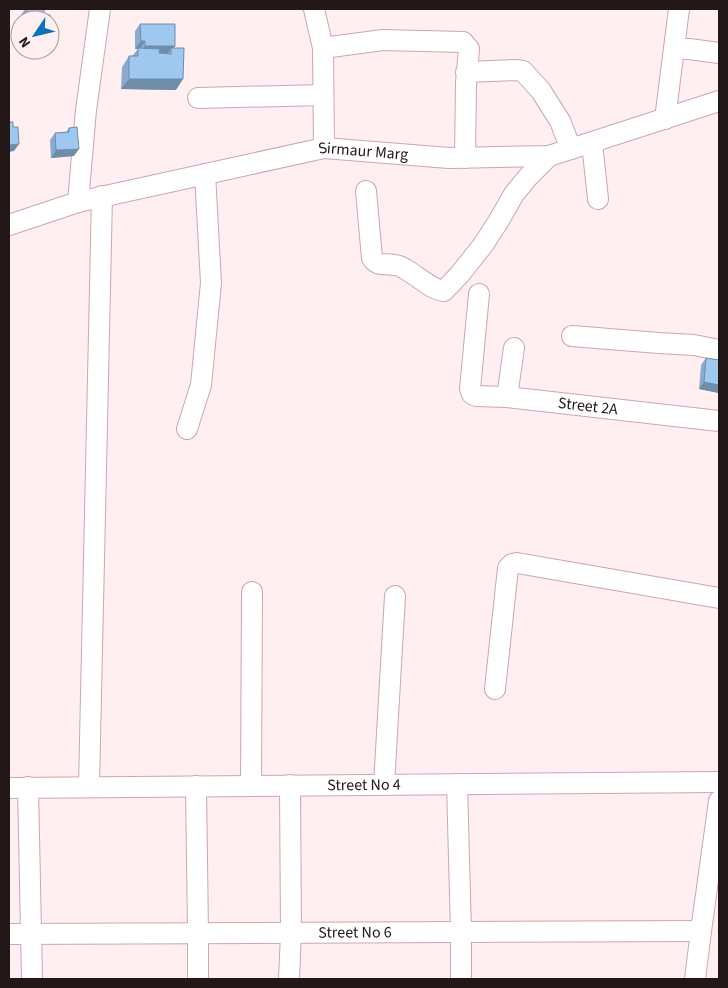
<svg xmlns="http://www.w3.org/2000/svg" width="728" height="988" viewBox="0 0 728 988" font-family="'Source Sans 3',sans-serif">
<rect width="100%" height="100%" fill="#ffeff0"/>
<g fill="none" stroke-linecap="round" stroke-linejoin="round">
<defs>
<g id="minor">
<path d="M314,9L323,48L324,148"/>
<path d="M323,48L383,40L463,42L469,49L466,83L465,158"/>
<path d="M674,49H689L719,53"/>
<path d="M466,72L516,70L523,71L541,91L560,121L571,149"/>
<path d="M198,98L323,95"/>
<path d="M665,119L679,9"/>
<path d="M592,143L598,199"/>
<path d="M366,191L372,258C377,267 386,263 394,265C398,265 402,267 405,269C417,275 431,290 444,291L460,274L483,245L498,222L514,194L528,177L549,156"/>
<path d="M78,202L86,110L100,9"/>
<path id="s1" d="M9,225L78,202L324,148L449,158L549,156L719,101"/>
<path d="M479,294L470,389L472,394L476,396L507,397"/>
<path d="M572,336L659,343L694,345L719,350"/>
<path id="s2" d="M514,348L507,397L719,421"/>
<path d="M187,429L201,385L211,283L205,174"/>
<path d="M495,689L508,568L512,564L517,563L719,598"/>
<path d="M457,784L461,932V979"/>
<path d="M384,785L395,596"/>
<path d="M196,786L198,934V979"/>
<path d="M251,786L252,592"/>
<path d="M28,787L32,979"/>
<path d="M89,787L102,196"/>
<path id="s3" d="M9,788L719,782"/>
<path id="s4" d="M9,934L701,931"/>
<path d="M289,979L291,933L290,785"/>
<path d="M695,979L701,931L719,801"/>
</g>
</defs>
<use href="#minor" stroke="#cca7ab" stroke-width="22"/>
<use href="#minor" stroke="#fff" stroke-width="20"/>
</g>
<path fill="#89acce" d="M25,9H44V15L50,20H21V15Z
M140,24L175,46L173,48L176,90L121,89L122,67L129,56H132L138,49H135V31Z
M69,128L74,156L51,158L50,140L55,133L66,132Z
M706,358L719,360V393L699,389L701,365Z"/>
<path fill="#6f8ca8" d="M141,41H145L140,49H135Z
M145,46H175L171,51V48L168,53H140Z
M129,79H183L176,90L121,89Z
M19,144L14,151L9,152V145Z
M79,149L74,156L51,158L56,150Z
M704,382L719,385V393L699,389Z"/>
<path fill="#9fc8f0" stroke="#6f8ca8" d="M26,9H44V15H50L52,37H50V20H27Z
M140,24H175V46H145V41H141Z
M138,48L160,49L159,53L171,54V48H184L183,79H129V56H138Z
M9,122H13V127H18L19,144L9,145Z
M77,127L79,149L56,150L55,133L69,132V128Z
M706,358L719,360V385L704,382Z"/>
<g text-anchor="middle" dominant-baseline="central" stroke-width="5" stroke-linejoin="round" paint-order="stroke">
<g font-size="16" fill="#241718" stroke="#ffeff0">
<text stroke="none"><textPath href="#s1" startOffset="364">Sirmaur Marg</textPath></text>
<text stroke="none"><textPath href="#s2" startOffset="131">Street 2A</textPath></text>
<text stroke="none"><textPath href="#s3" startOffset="355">Street No 4</textPath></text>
<text stroke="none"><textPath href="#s4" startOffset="346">Street No 6</textPath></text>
</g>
</g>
<rect width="728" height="988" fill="none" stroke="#241718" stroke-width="20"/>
<g transform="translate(35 35) rotate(235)"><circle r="24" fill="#ffeff0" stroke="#a7999a"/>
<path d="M0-4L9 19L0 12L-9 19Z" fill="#0d72be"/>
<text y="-8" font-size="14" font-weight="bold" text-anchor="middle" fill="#241718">N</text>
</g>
</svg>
